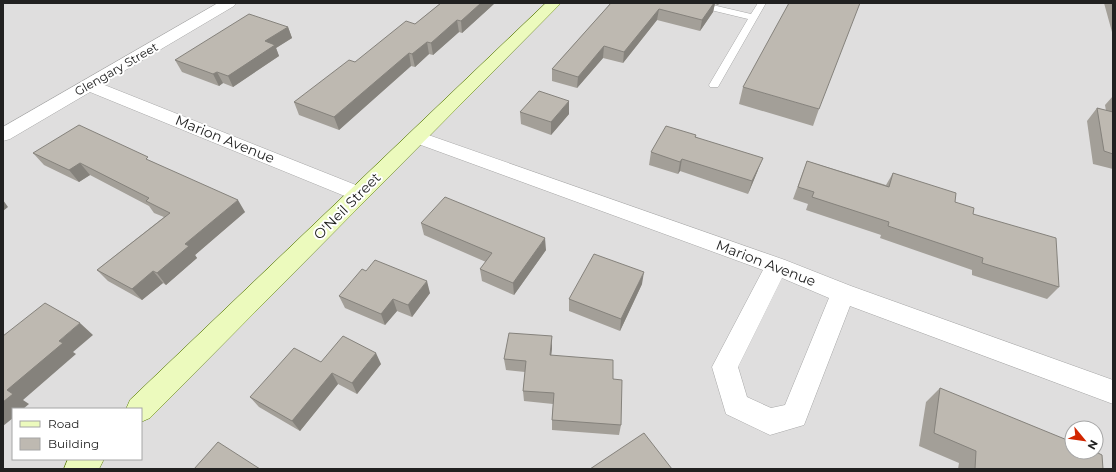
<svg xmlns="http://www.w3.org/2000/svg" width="1116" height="472" viewBox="0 0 1116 472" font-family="Montserrat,sans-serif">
<rect width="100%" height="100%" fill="#f1f0e8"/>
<path fill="#dfdede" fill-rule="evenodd" d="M3,3H1113V469H3ZM13,409H141V459H13ZM1072,428H1096V452H1072Z"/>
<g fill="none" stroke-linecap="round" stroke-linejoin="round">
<defs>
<path id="lane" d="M689,3H704L751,14L758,3H766L718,87H710L709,85L748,19L690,5Z"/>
<path id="street" d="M218,3H236L234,6L102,84L366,189L369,194L366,199L359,201L352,199L90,92L10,139L3,141V127Z
M417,131L785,260L851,286L1113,380V404L850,306L804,425L770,435L726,414L712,367L763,270L410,141L408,137L410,133ZM782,278L829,298L785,405L771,408L747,397L738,367Z"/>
<path id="secondary" d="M546,3H561L150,418L141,422V409H126L130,400Z
M68,459H104L99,469H64Z"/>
</defs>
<use href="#lane" stroke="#a8a8a8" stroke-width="1"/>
<use href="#street" stroke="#a8a8a8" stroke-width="1"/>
<use href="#secondary" stroke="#5a7d04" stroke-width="1"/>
<use href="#lane" fill="#fff" fill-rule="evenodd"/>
<use href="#street" fill="#fff" fill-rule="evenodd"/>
<use href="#secondary" fill="#ecfabd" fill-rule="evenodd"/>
</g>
<path fill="#a39f98" d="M441,3H495L462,33L459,32L433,55L429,54L415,67L411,66L339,130L299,115L294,102L415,24Z
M611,3H720L718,5L715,4L713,12L700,31L657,20L623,63L603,58L577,88L552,81V69Z
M1104,3H1113V42L1112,32Z
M288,27L292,38L276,48L279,56L233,87L223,83L219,86L182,72L175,60Z
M743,87L819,109L813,126L739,104Z
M1113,96V169L1093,164L1087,121L1097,108L1106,111L1105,105Z
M520,112L569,114L551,135L521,124Z
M696,135V137L758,170L748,194L680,171L678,174L649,165L651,152Z
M33,153L151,161L245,212L195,255L197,258L166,285L163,283L142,300L108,281L97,270L164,217L154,213L149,206L90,175L79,182L44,165Z
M807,161L886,185L893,173L955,202L973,214L1059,287L1047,299L972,275V270L880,238L881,235L806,210L808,204L793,199Z
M421,223L546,250L514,295L482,281L480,269L486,262L424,235Z
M642,284L620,331L569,311V299Z
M430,293L412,317L397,311L385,325L345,308L339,296Z
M552,348L551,355L613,379L621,425L619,435L552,430V420L553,404L524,401L523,391L525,372L506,370L504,359Z
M321,362L381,364L357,394L338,384L300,431L259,407L250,397Z
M940,388L1103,469H958L959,463L919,446L926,402Z"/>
<path fill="#85827c" d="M481,3H495L462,33L461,21Z
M714,3H715L713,12L700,31L702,20Z
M659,9L657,20L623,63L624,52Z
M457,20L459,32L433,55L431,43Z
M288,27L292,38L276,48L279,56L233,87L228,76L265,41Z
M427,42L429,54L415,67L412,54Z
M604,46L603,58L577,88L578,77Z
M409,53L411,66L339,130L334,117Z
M217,72L223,83L219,86L213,74Z
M569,101V114L551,135V122Z
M763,158L748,194L752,181Z
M682,159L680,171L678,174L680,162Z
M80,163L90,175L79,182L69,170Z
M3,200L8,207L3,211Z
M238,200L245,212L195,255L197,258L166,285L157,273L185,244Z
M545,238L546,250L514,295L513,283Z
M153,271L163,283L142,300L132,289Z
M644,272L642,284L620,331L621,319Z
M427,281L430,293L412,317L408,305Z
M393,299L397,311L385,325L381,314Z
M80,323L93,335L73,352L76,354L23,400L29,404L23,409H13V418L3,426V402L7,390L59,341Z
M552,336V348L550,366V355Z
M376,353L381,364L357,394L352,383Z
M332,373L338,384L300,431L292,421Z"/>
<path fill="#beb9b1" stroke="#85827c" d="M441,3H481L461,21L457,20L431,43L427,42L412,54L409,53L334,117L294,102L349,60L355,62L406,21L415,24Z
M611,3H714L702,20L659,9L624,52L604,46L578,77L552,69Z
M789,3H860L819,109L743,87Z
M249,14L288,27L265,41L275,45L228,76L217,72L213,74L175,60Z
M539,91L569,101L551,122L520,112Z
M1097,108L1113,112V154L1104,151Z
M79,125L148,157L146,159L238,200L185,244L189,246L157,273L153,271L132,289L97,270L170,213L146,201L149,198L80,163L69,170L33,153Z
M666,126L696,135L695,137L763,158L752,181L682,159L680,162L651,152Z
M807,161L889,187L893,173L956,193L955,202L974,208L973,214L1056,238L1059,287L982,263L983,258L888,226L889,222L812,197L814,192L798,187Z
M445,197L545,238L513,283L480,269L492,253L421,223Z
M594,254L644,272L621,319L569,299Z
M375,260L427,281L408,305L393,299L381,314L339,296L362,269L366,271Z
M45,303L80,323L59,341L63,343L7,390L13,394L3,402V336Z
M509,333L552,336L550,355L613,360V379L622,380L621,425L552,420L554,393L523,391L526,361L504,359Z
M343,336L376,353L352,383L332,373L292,421L250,397L294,348L321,362Z
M940,388L1072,442V452H1096L1102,455L1103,469H975L976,451L934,433Z
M644,433L672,469H590Z
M218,442L260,469H194Z"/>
<g text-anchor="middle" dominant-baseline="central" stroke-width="4" stroke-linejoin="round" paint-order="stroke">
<g font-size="12" fill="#212121" stroke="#fff">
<text transform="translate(116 69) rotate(-30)">Glengary Street</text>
</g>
<g font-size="14" fill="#212121" stroke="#fff">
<text transform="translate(225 139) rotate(22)">Marion Avenue</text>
<text transform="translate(347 206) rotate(-45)">O'Neil Street</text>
<text transform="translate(766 263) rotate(21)">Marion Avenue</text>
</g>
</g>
<rect width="1116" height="472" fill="none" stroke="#212121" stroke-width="8"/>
<rect x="12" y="408" width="130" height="52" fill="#ffffff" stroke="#a6a6a6"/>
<rect x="20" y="421" width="20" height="6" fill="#ecfabd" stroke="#a6a6a6"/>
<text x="48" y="428" font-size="12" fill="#212121">Road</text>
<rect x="20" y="438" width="20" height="12" fill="#beb9b1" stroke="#a6a6a6"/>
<text x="48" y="448" font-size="12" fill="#212121">Building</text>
<g transform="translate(1084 440) rotate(119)"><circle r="19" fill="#ffffff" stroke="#a6a6a6"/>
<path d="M0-3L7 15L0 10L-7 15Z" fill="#d22600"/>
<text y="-6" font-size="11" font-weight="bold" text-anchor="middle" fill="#212121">N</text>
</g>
</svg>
